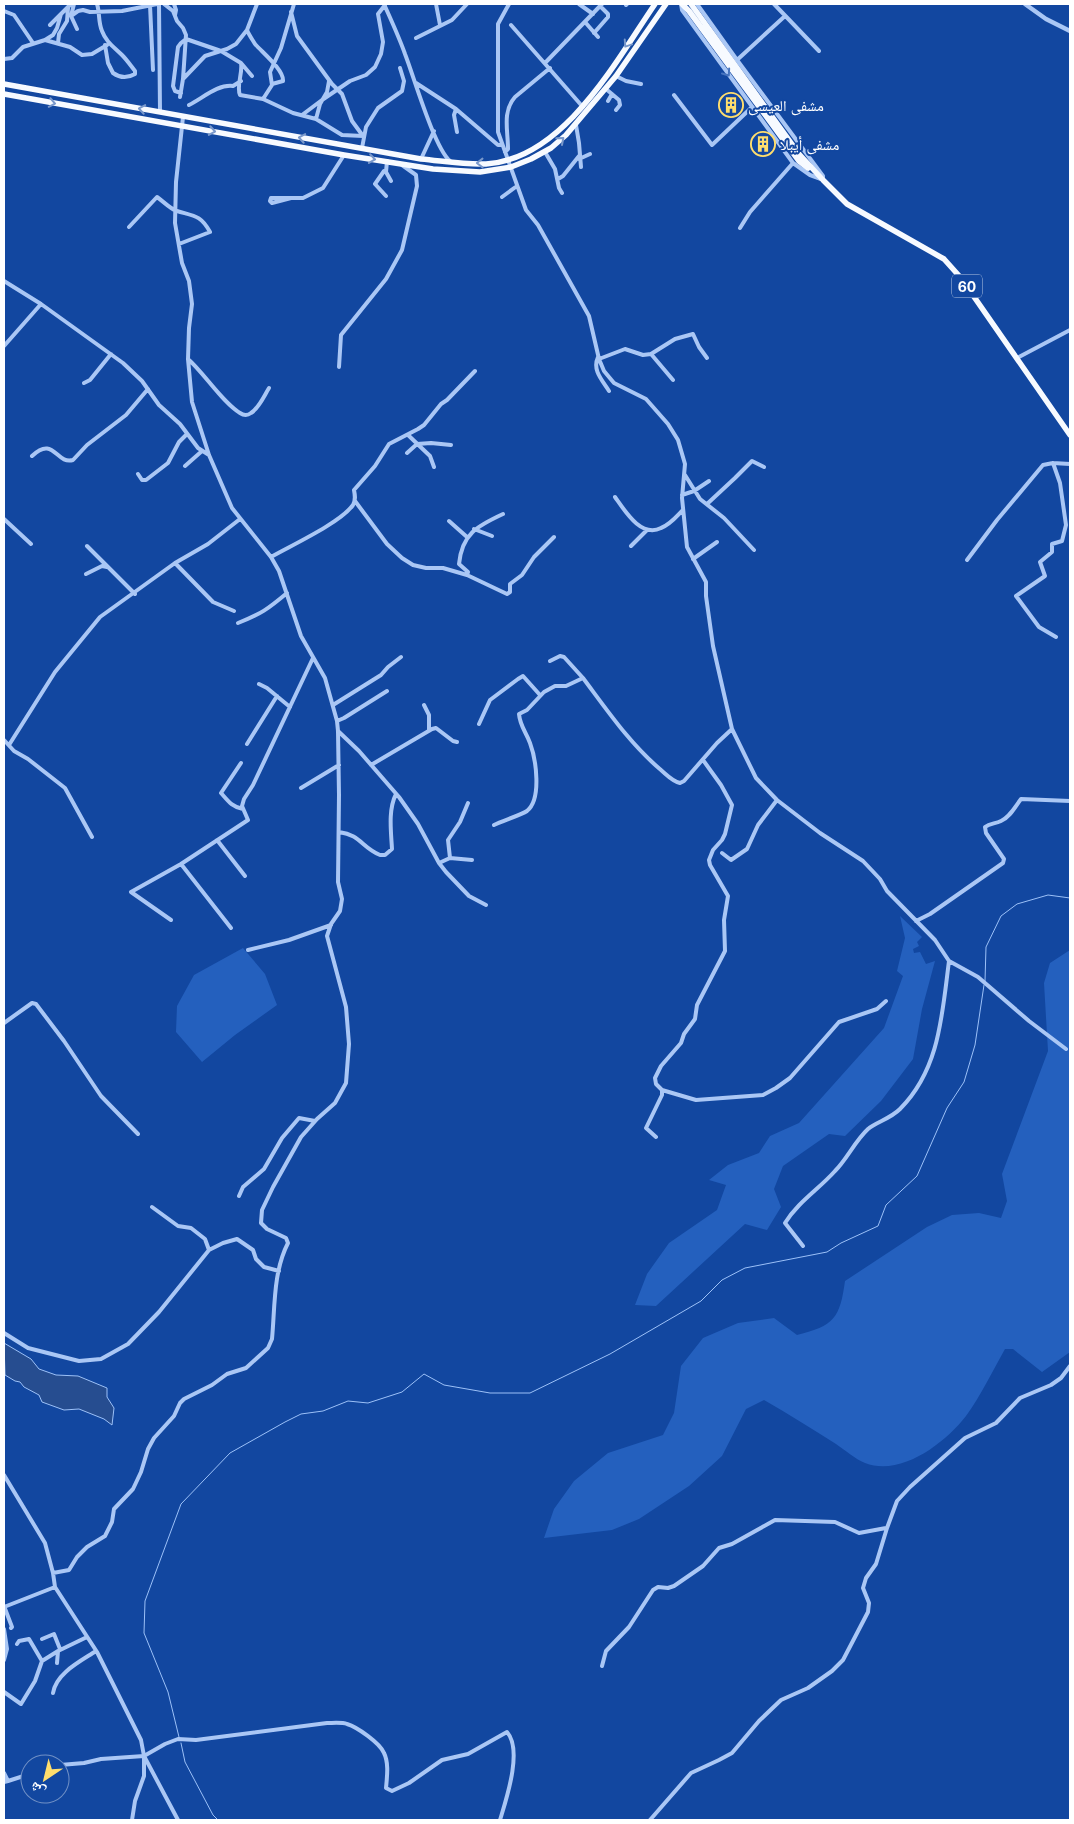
<svg xmlns="http://www.w3.org/2000/svg" width="1074" height="1824" viewBox="0 0 1074 1824" font-family="Inter,'Noto Naskh Arabic',sans-serif">
<rect width="100%" height="100%" fill="#1247a0"/>
<path fill="#2460be" d="M900,916L922,937L917,942L919,946L913,949L914,953L920,952L926,964L935,961L922,1009L913,1059L881,1101L845,1136L829,1134L783,1166L774,1189L781,1207L767,1230L745,1224L656,1306L635,1305L647,1274L669,1243L717,1210L726,1185L709,1180L728,1165L759,1153L770,1136L799,1123L884,1028L903,976L897,971L905,938Z
M243,948L265,974L277,1005L235,1035L202,1062L176,1032L177,1006L194,975Z
M1070,950V1352L1042,1372L1013,1349H1005C993,1370 980,1397 966,1416C945,1443 901,1477 865,1463C855,1459 845,1450 836,1444C812,1429 789,1414 764,1400L746,1409L722,1456L689,1486L639,1519L612,1530L544,1538L554,1509L574,1481L608,1453L663,1435L674,1413L681,1366L703,1338L738,1323L774,1318L797,1335C834,1326 840,1318 845,1281L927,1227L952,1215L979,1213L1001,1218L1007,1201L1002,1174L1048,1051L1044,983L1050,963Z"/>
<path fill="#264d90" stroke="#9cc1f8" d="M4,1343L31,1359L39,1369L56,1375L78,1376L107,1388V1397L114,1408L112,1425L104,1419L79,1409L64,1410L42,1402L39,1395L24,1387L20,1382L15,1381L5,1375Z"/>
<g fill="none" stroke-linecap="round" stroke-linejoin="round">
<path stroke="#9cc1f8" stroke-width="1" d="M985,981L986,947L1001,916L1017,904L1048,895L1070,898
M179,1737L168,1692L144,1633L145,1601L181,1504L230,1453L285,1422L301,1414L323,1411L348,1401L368,1403L402,1392L424,1374L444,1385L490,1393H530L610,1354L701,1301L722,1280L745,1268L827,1252L841,1243L878,1226L886,1205L917,1176L947,1108L964,1082L975,1045L984,985
M181,1743L185,1762L213,1815L218,1820"/>
<path stroke="#aac7f5" stroke-width="4" d="M97,4C100,13 98,22 102,31C106,42 114,47 122,55C127,60 131,66 135,71V74C128,78 120,78 113,73L108,63L105,45
M159,4L160,112
M164,4L173,11L177,21L183,28L186,35L183,79L180,97
M174,4L176,10L175,15
M384,4C391,20 399,37 405,54C414,77 434,147 450,161
M436,4L440,25
M509,4L498,24V132L526,210L538,225L589,316L599,359L604,371L614,383L646,399L668,424L678,440L685,464L682,498L687,547L706,582V596L713,646L732,729L756,778L777,800L820,833L863,861L880,879L887,891L935,940L949,961C942,1014 940,1069 900,1109C890,1119 876,1122 868,1129C855,1141 847,1159 835,1171C819,1189 798,1202 785,1223L803,1246
M579,4L593,14
M681,4L682,10L793,163L810,175L821,179
M697,4L737,60L823,176V180
M774,4L819,51
M150,5L153,70
M626,5L627,4
M4,11L14,15L33,43
M291,12L297,36L332,84L342,94L352,121L363,136
M71,16L74,4
M585,22L598,37
M50,25L61,14
M511,25L582,106
M77,29L71,16L78,11L83,10L90,12L122,11L157,4
M247,30C249,35 252,39 255,44C263,53 284,70 283,81L272,84
M594,33L608,17V14L600,6
M416,38L452,20L467,4
M45,40L70,47L82,55L92,54L107,45
M58,43L59,34L67,21L68,8
M4,59L12,58L23,47L45,40L53,35L57,28L61,14L71,4
M737,60L785,16
M241,63C243,73 236,86 240,95L263,99L293,113L316,119L342,135L363,136
M545,63L602,4
M616,76L626,81L641,84
M183,79L205,56L227,49L236,44L247,30L257,4
M416,83L456,109L498,145H502
M606,89L619,100L620,105L616,110
M181,93L175,91L173,86L178,47L181,43L186,39L221,51L241,63L252,76
M674,95L712,145L751,108
M263,99L272,85L270,72L281,48L294,4
M608,101L612,94
M189,105C203,98 218,84 233,86L241,81
M456,109L454,115L457,132
M302,115L322,100L350,81L366,75L375,67L381,54L383,42L378,14L385,5
M316,119L320,104L327,92L329,81
M576,125L579,143L581,167
M362,148L366,127L378,108L402,91L404,81L400,68
M505,152L508,149C508,130 502,112 515,97L550,68
M545,152L555,169L559,188L562,193
M421,159L434,131
M579,159L590,154
M387,161L386,172L391,181
M558,179L563,176L579,156
M386,196L375,184L384,171L386,172
M502,197L517,186
M271,198H291L272,203L270,201Z
M291,198H303L323,188L344,155
M129,227L157,197C163,201 170,209 177,211C194,216 201,215 210,232L179,244
M740,228L750,212L793,163
M4,281L41,304L123,363L142,381L159,405L180,424L198,448L209,455
M4,346L41,304
M651,354L673,380
M598,357C592,370 602,380 609,391
M1017,358L1070,330
M188,359C204,373 223,403 240,413C243,415 247,416 251,413C259,408 264,396 269,388
M599,359L625,349L643,355L651,354L675,339L693,334L699,347L707,358
M339,367L341,335L386,279L402,250L417,186L416,175L402,165
M84,383L90,380L111,354
M408,435L430,456L434,467
M407,453L417,444L431,443L451,445
M32,456C54,435 56,465 73,460L87,445L126,415L148,389
M1053,463L1060,483L1066,525L1062,541L1052,544V552L1040,562L1045,576L1016,596L1039,627L1056,637
M185,466L202,451
M138,474L142,480H146L168,463L179,442L187,434
M685,475L700,499L724,518L754,550
M682,495L694,491L709,481
M615,497C625,511 641,538 661,528C670,525 677,516 683,510
M355,501L387,544L402,558L413,565L426,568H443L467,575L507,594L510,592V584L522,575L534,557L554,537
M707,504L735,478L752,461L764,467
M4,519L31,544
M449,521L467,537
M474,529L492,536
M87,546L135,594
M631,546L647,530
M271,557C292,545 340,523 353,505C356,500 355,495 354,490L375,466L389,444L418,429L424,425L441,404L447,400L475,371
M693,559L717,542
M967,560L997,520L1043,465L1053,463L1070,464
M175,563L213,602L234,611
M86,574L102,566L107,567
M467,575L468,572L459,564C462,534 477,526 503,514
M238,623C261,614 268,609 287,593
M550,661L560,656L564,657L583,678
M259,684L267,688L290,707
M333,705L381,675L388,667L401,657
M424,705L429,715V731
M337,721L344,718L387,691
M479,724L490,700L518,679L523,676L540,695
M338,731L359,751L399,797L418,824L439,863L446,872L469,896L486,905
M4,740L14,751L28,759L65,788L92,837
M247,744L277,696
M9,745L55,672L100,617L175,563L208,544L240,519
M241,763L221,793C228,801 232,807 243,809
M371,765L432,729L436,728L453,741L457,742
M301,788L339,765
M494,825C502,821 521,815 527,811C542,799 536,759 530,743C526,732 520,726 519,714L527,710L544,692L555,686H566L583,678C607,710 630,744 661,770C667,775 672,781 680,783L684,781L717,743L732,729
M339,832C361,835 361,847 380,855H385L392,849C391,831 388,810 396,794
M217,840L245,876
M722,853L731,860L747,849L758,825L777,800
M450,858L472,860
M439,863L450,858L448,840L460,822L468,803
M181,864L231,928
M171,920L131,892L181,864L248,820L242,806L244,799L253,785L313,658
M916,921L930,914L1003,863L1004,859L986,833L985,827C990,823 995,824 1001,821C1010,817 1015,807 1021,799L1070,801
M248,950L289,940L331,925
M949,961L978,977L1029,1021L1066,1049
M4,1023L32,1003L36,1004L64,1041L101,1096L138,1134
M662,1090L696,1100L763,1095L776,1088L790,1078L839,1022L877,1009L886,1001
M656,1137L646,1128L662,1095V1090L656,1084L655,1078L661,1066L681,1043L684,1034L695,1019L697,1005L725,951L724,920L728,896L710,865L709,860L713,850L722,840L725,834L732,805L721,785L703,760
M239,1196L243,1187L264,1169L282,1138L299,1118L315,1121
M152,1207L178,1226L191,1228L205,1239L209,1250
M4,1333L28,1348L79,1361L101,1359L128,1344L159,1312L209,1250L223,1243L237,1239L253,1250L256,1259L264,1267L279,1271
M4,1475L45,1543L53,1573L55,1587L97,1652L141,1740L144,1756V1776L135,1801L132,1820
M53,1573L69,1570L77,1557L87,1547L105,1536L112,1522L114,1509L133,1489L141,1472L148,1449L154,1438L174,1416L180,1403L184,1399L212,1385L227,1374L246,1368L268,1348L272,1339C275,1308 273,1272 288,1243L286,1238L267,1229L261,1223L262,1210L273,1187L301,1137L317,1119L335,1103L346,1083L349,1044L346,1007L327,936L331,924L340,911L342,899L338,882L339,795L338,731L337,721L325,678L301,636L279,571L271,557L232,508L209,455L192,402L188,359L189,328L192,304L189,281L182,263L175,223L176,182L183,117
M4,1606L12,1627L11,1628
M4,1607L55,1587
M4,1629L7,1649L4,1660
M42,1639L54,1634L60,1649
M17,1644L19,1641L29,1639L42,1661L58,1651
M57,1663L58,1651L87,1637
M602,1666L606,1651L629,1627L653,1590L658,1587L668,1588L674,1586L703,1566L719,1548L732,1544L775,1520L835,1522L859,1533L886,1528
M4,1692L21,1704L35,1681L42,1661
M53,1693C56,1673 81,1661 96,1651
M144,1756L178,1820
M60,1765L84,1763L101,1759L144,1756L165,1744L178,1739L196,1740L327,1723C333,1723 342,1722 347,1724C357,1727 380,1743 384,1753C389,1763 387,1777 386,1788L392,1791L409,1783L442,1760L468,1754L507,1732C523,1750 506,1800 500,1820
M4,1773L8,1781L4,1782
M8,1781L30,1774
M650,1820L691,1773L719,1760L732,1753L759,1721L781,1700L808,1688L832,1671L843,1660L868,1612L869,1603L863,1588L866,1578L876,1564L887,1528L897,1501L910,1487L965,1438L996,1423L1020,1398L1051,1385L1061,1378L1070,1366"/>
<path stroke="#aac7f5" stroke-width="4.5" d="M1025,4L1046,19L1070,31"/>
<path stroke="#f7faff" stroke-width="5.5" d="M682,4L689,11L799,161L808,168
M691,4L799,154L823,180L847,204L944,259L961,278L1070,435
M4,84L421,159C443,161 465,165 486,164C564,159 616,61 655,4
M4,94L344,155L433,169L480,172L511,167L531,159L551,148L566,135L616,76L666,4"/>
</g>
<defs><path id="oneway-chevron" d="M-2-3.5L2.5 0L-2 3.5" fill="none" stroke-width="1.6" stroke-linecap="round" stroke-linejoin="round" transform="scale(1.25)"/></defs>
<g stroke="#7998cb">
<use href="#oneway-chevron" transform="translate(627 44) rotate(124)"/>
<use href="#oneway-chevron" transform="translate(52 103) rotate(11)"/>
<use href="#oneway-chevron" transform="translate(142 109) rotate(-170)"/>
<use href="#oneway-chevron" transform="translate(212 131) rotate(10)"/>
<use href="#oneway-chevron" transform="translate(302 138) rotate(-170)"/>
<use href="#oneway-chevron" transform="translate(561 140) rotate(-41)"/>
<use href="#oneway-chevron" transform="translate(372 159) rotate(8)"/>
<use href="#oneway-chevron" transform="translate(480 163) rotate(-180)"/>
</g>
<use stroke="#4774be" href="#oneway-chevron" transform="translate(727 73) rotate(55)"/>
<defs>
<symbol id="building-ring" viewBox="-11 -11 22 22"><circle r="9.5" fill="#1247a0" stroke="#ffde6d" stroke-width="1.5"/><path d="M-4-6H4V6H1V3H-1V6H-4ZM-2.5-4.3h1.7v1.8h-1.7ZM.8-4.3h1.7v1.8H.8ZM-2.5-1h1.7V.8h-1.7ZM.8-1h1.7V.8H.8Z" fill="#ffde6d"/></symbol>
</defs>
<g fill-rule="evenodd">
<use href="#building-ring" x="717" y="91" width="28" height="28"/>
<use href="#building-ring" x="749" y="130" width="28" height="28"/>
</g>
<g text-anchor="middle" dominant-baseline="central" stroke-width="4" stroke-linejoin="round" paint-order="stroke">
<rect fill="#1247a0" stroke="#b8c8e2" stroke-width="1" x="952" y="274.5" width="30" height="23" rx="4"/>
<g font-size="14" font-weight="bold" fill="#fff">
<text x="967" y="286">60</text>
</g>
<g font-size="15" fill="#fff" stroke="#1247a0" text-anchor="start">
<text x="748" y="105">مشفى العيسى</text>
<text x="780" y="144">مشفى أيبلا</text>
</g>
</g>
<rect width="1074" height="1824" fill="none" stroke="#ffffff" stroke-width="10"/>
<g transform="translate(45 1779) rotate(215)"><circle r="24" fill="#1247a0" stroke="#7191c6"/>
<path d="M0-4L9 19L0 12L-9 19Z" fill="#ffde6d"/>
<text y="-8" font-size="14" font-weight="bold" text-anchor="middle" fill="#ffffff">ش</text>
</g>
</svg>
